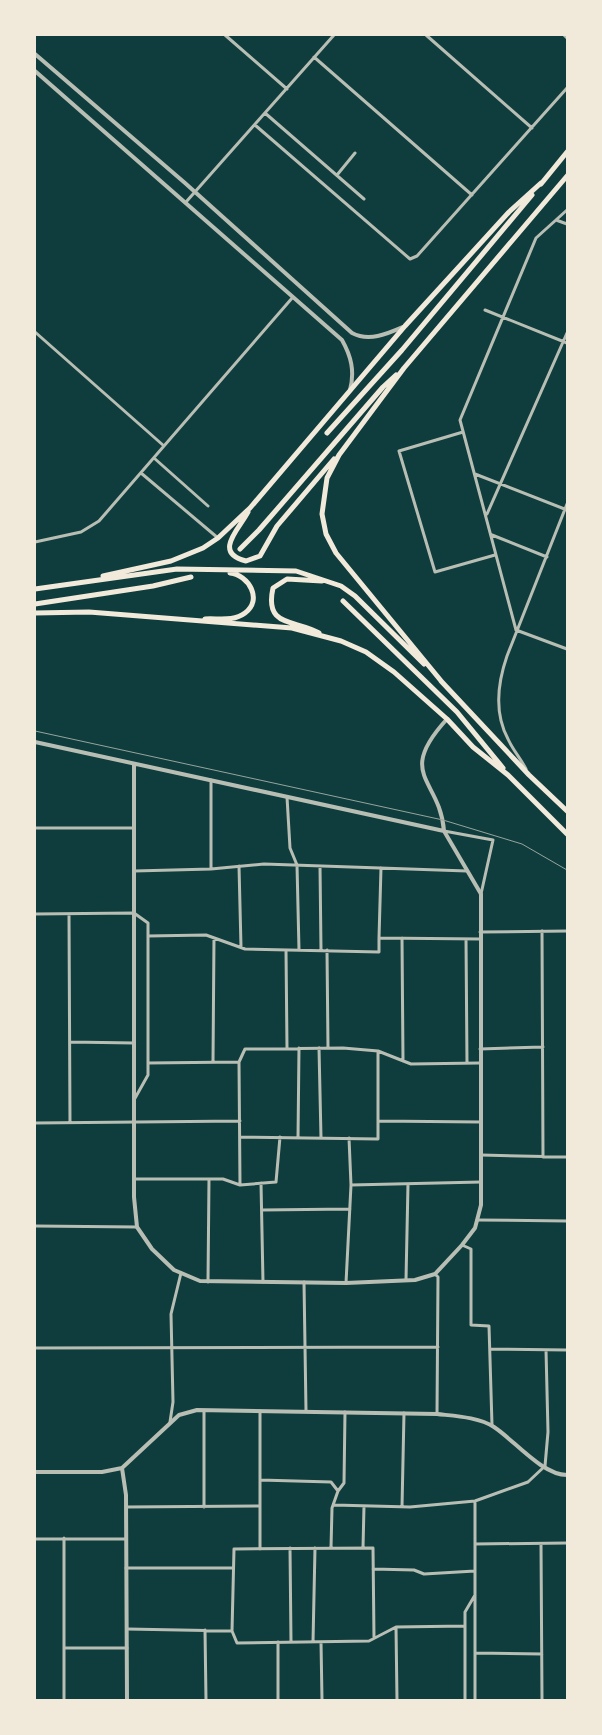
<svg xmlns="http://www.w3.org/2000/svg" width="602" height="1735" viewBox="0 0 602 1735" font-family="'Nunito Sans',sans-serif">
<rect width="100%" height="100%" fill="#0f3d3e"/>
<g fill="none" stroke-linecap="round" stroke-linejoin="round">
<path stroke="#b8beb3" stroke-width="3" d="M225,35L287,89
M426,35L532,128
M564,35L567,38
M314,57L472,195
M265,113L364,199
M255,125L410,259L417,256L567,88
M337,175L355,153
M186,202L334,35
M556,220L567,224
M485,310L567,343
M35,332L164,446
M463,432L399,451L435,572L495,555
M154,458L208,506
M141,473L218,538
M475,474L567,510
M487,514L567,333
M492,535L547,557
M35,542L81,532L99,521L293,297
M516,630L460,420L536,238L567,210
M516,630L567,649
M526,769C521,759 513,750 508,739C494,713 498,682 507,656L567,504
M211,780V869
M287,797L290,848L297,865L299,950
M35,828H134
M444,831L493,840L481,894
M239,866L241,947
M320,866L321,950
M134,871L211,869L264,864L467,871
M35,914L134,913L148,923V1075L134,1100
M69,914L70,1122
M542,931L543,1157
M480,932L567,931
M148,936L206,935L245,949L379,952V938L480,939
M379,938L381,868
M402,938L403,1060
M466,939L467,1063
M286,950L287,1048
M327,950L328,1048
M70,1042L134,1043
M319,1048L321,1138
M480,1049L543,1047
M213,1062L214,938
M239,1062L240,1185
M148,1063L239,1062L245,1049L343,1048L378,1051L411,1064L479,1063
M378,1121L480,1122
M35,1123L240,1121
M240,1137L378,1139V1051
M298,1138L299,1048
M481,1155L567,1157
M134,1179H223L240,1185L276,1182L280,1137
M261,1183L263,1282
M351,1185L481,1182
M262,1210L350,1209
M477,1220L567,1221
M35,1226L137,1227
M462,1245L471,1249V1325L489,1326L492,1425
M435,1274L438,1277L437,1414
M406,1280L408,1184
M208,1282L209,1179
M304,1282L306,1411
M346,1283L351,1185L349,1138
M35,1348L438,1347
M490,1349L567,1350
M204,1411V1507
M170,1422L173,1402L171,1314L181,1273
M260,1480L331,1482L338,1491L332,1508L331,1548
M338,1491L344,1483L345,1412
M334,1505L410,1507L475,1501L528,1482L545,1466L548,1432L546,1350
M126,1507L260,1506
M402,1507L404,1413
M35,1539H126
M475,1544L567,1543
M541,1544L542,1700
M290,1548L291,1642
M363,1548L364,1506
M260,1549V1411
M126,1568H233
M373,1569L414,1570L424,1574L475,1571
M396,1627L397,1700
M127,1629L232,1631L237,1643L369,1641L396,1627L465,1626
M205,1630L206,1700
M232,1631L234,1549L373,1548L374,1638
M278,1642V1700
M313,1642L315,1548
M321,1642L322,1700
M64,1648H127
M475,1653L542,1654
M64,1700V1538
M465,1700V1612L475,1595
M475,1700V1501"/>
<path stroke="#b8beb3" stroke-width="4" d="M35,54L185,183L352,333C369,342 387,334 403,327
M35,71L342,340C351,356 355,371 350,390
M35,742L444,831
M134,765V1197L137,1227L152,1249L174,1270L200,1281L346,1283L415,1280L435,1274L462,1245L475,1228L481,1205V894L444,831C440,778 395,776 447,719
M122,1468L126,1495L127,1700
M35,1472H102L122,1468L179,1415L197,1410L437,1414C454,1416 479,1417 494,1427C514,1440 542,1475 567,1475"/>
<path stroke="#f1e9da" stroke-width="5" d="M541,184L567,152
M327,433L402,350L532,195
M248,512C240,528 212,553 246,561L260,556L277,526L334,459
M240,549L259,530L383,387L396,375
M103,576L171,561L203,548L218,538L250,508L405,326L509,212L541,183
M35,589L177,569L296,571L341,586L355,596L424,664
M343,601L457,712L503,768
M35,604L153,586L191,577
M35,613L89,612L292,628L341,641L366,652L394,672L447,719L473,747L508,775L567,834
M205,619C218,618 233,622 245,613C263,600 249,575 230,573
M319,633C295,619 264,628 273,588L287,579L322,581
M441,681L529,775L567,811
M442,682L336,553L326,534L322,514L327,478L339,455L404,368L567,176"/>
<path stroke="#97a49c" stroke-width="1" d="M35,731L443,820L522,844L567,870"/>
</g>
<rect width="602" height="1735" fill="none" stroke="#f1e9da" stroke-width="72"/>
</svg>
